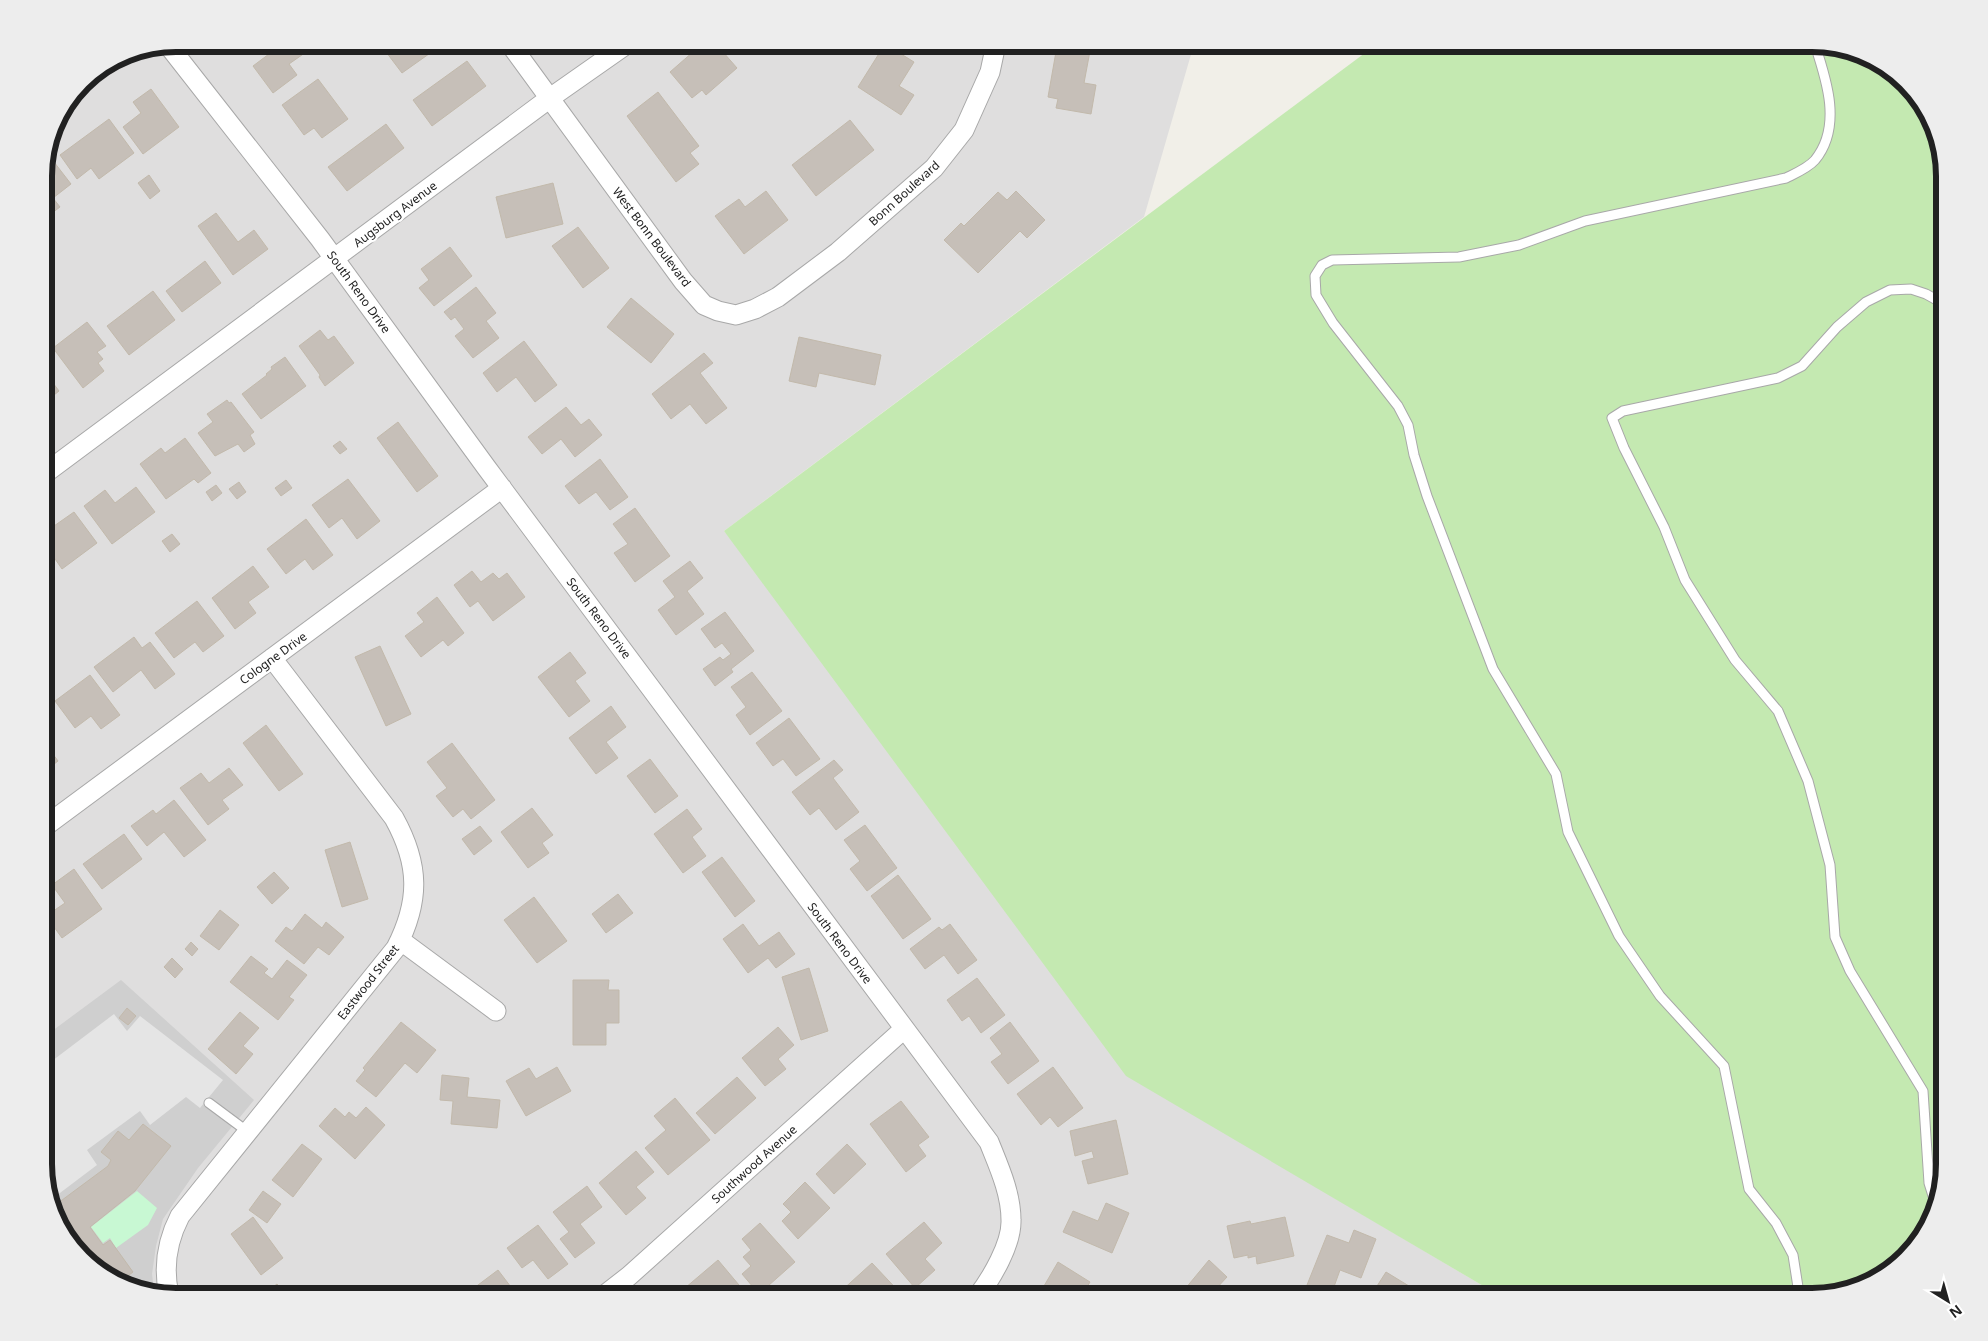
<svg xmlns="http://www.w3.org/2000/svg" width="1988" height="1341" viewBox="0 0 1988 1341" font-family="'Noto Sans',sans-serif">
<rect width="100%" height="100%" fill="#f1efe8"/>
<path fill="#dfdede" d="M176,44H1194L1144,217L724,531L1228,1135L1502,1297H176L102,1275L44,1173V168L54,125L83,82L126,54Z"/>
<path fill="#cfcfcf" d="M121,980L254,1100L198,1168L163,1219L156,1246L152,1274L154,1291L102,1275L61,1231L44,1173V1037Z"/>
<path fill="#c4e9b1" d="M1377,44H1812L1886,66L1930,117L1944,176V1165L1922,1239L1871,1283L1812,1297H1502L1126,1076L724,531Z"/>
<path fill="#c8f8d3" d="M137,1191L157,1208L148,1225L116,1248L110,1238L103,1243L91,1227Z"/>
<path fill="#e5e5e5" d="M114,1014L127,1031L140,1016L223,1080L200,1108L186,1097L150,1125L140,1111L87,1150L97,1165L52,1199L44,1173V1067Z"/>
<path fill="#c6bfb8" stroke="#c2b9ab" d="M261,44H304L309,50L289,64L297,75L273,93L253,66L269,54Z
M380,44H443L402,73Z
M702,44H716L737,68L706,95L702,90L692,98L670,72Z
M885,44L914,62L899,86L914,95L901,115L858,87Z
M1057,46L1090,51L1084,83L1096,85L1091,114L1056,108L1058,99L1048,97Z
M467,61L486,86L432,126L413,100Z
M318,79L348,119L322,138L314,128L304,135L282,105Z
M151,89L179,127L143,154L123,127L141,113L133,102Z
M658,92L699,146L690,153L699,164L676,182L627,116Z
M109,119L134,153L99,179L91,168L77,179L60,155Z
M850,120L874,150L816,196L792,165Z
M386,124L404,148L347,191L328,167Z
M54,162L71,184L53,198L60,207L44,219V169Z
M149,175L160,191L150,199L138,183Z
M553,183L563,224L506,238L496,197Z
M766,191L788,220L744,254L715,216L739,199L745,207Z
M1016,191L1045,220L1027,238L1020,231L978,273L944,240L961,223L964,226L998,192L1007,200Z
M216,213L238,242L254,230L268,249L233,275L198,226Z
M578,227L609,268L583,288L552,246Z
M450,247L472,276L434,306L419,288L429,280L421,269Z
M205,261L221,283L182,312L166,291Z
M476,287L496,313L486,321L499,338L473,358L455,336L464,329L455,317L451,320L444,312Z
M153,291L175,320L129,355L107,326Z
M631,298L674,334L651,363L607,327Z
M87,322L106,346L97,352L103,359L98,363L104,371L83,388L53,348Z
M320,330L328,340L334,336L354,363L325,386L319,377L320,375L299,346Z
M799,337L881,355L875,385L819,373L816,387L789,381Z
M524,341L557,385L535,402L516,377L497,392L483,373Z
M704,353L713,363L700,373L727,408L706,424L690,404L671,419L652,394Z
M285,357L306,386L261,419L242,394L267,375L266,374L272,369L271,367Z
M44,371L59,391L44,403Z
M227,400L229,403L231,402L254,432L250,435L255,444L244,452L238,444L215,456L198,433L213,422L207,414Z
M566,407L581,425L589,419L602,435L575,457L561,439L542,454L528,437Z
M398,422L438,476L417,492L377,438Z
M185,438L211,473L198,483L194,479L166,499L140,464L161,448L165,453Z
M340,441L347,449L340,454L333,446Z
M600,459L628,497L610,510L596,492L579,504L565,486Z
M348,479L380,521L357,539L342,518L329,528L312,505Z
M286,480L292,488L281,496L275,488Z
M239,482L246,492L237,499L229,489Z
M216,485L222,493L212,501L206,492Z
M136,487L155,512L112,544L84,506L105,490L115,503Z
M635,508L670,556L635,582L614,553L628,544L613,524Z
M74,512L97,543L62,569L44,543V533Z
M306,519L333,555L313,570L305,559L286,574L267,549Z
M172,534L180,544L170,552L162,541Z
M690,561L703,578L687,591L704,614L676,635L658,610L675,597L663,581Z
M253,566L269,587L248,602L256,613L235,629L212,598Z
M472,571L481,582L493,573L499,579L507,573L525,597L493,621L478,601L470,607L454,585Z
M437,597L464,633L448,646L443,640L421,657L405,636L424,622L417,613Z
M197,601L224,636L203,652L195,642L174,658L155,633Z
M725,612L754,651L731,669L733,672L715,686L703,669L720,657L723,660L731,654L722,643L715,648L701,629Z
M134,637L142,648L150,642L175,674L155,689L141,670L113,692L94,667Z
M380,646L411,714L386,726L355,657Z
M570,652L586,673L575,681L590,701L569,717L538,677Z
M752,672L782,711L750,735L736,715L746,707L731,687Z
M90,675L120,715L101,729L91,716L75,728L55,701Z
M611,706L626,727L606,742L618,758L596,774L569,738Z
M789,718L820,759L796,776L783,759L773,766L756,743Z
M266,725L303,774L279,791L243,743Z
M44,742L58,761L44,772Z
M452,743L495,800L471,819L463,809L453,817L436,796L447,788L427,762Z
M650,759L678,796L655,813L627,776Z
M834,760L843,770L833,778L859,812L836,830L819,808L810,815L792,792Z
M229,768L243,785L222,800L229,809L208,825L180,788L201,773L209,783Z
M174,800L206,840L184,857L164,832L147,846L131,826L153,810L156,814Z
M532,808L553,835L542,843L549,853L528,868L501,832Z
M687,809L702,829L692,837L706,856L683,873L654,834Z
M865,825L897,868L867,891L850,869L860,861L844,840Z
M480,826L492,841L474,855L462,839Z
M124,834L142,859L102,889L83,864Z
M350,842L368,899L342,907L325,850Z
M722,857L755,901L735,917L702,872Z
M74,869L102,909L62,938L46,916L65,903L52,885Z
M274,872L289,888L272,904L257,887Z
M898,875L931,919L903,939L871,896Z
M618,894L633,913L606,933L592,914Z
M534,897L567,941L537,963L504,920Z
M220,910L239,925L219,950L200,936Z
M305,914L322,928L326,922L344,937L329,955L318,947L304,964L275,941L286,927L292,931Z
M743,924L759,946L779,932L795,954L776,968L768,958L748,973L723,939Z
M950,924L977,960L958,974L944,955L925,969L910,949L939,927L942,930Z
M191,942L198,949L192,956L185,949Z
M251,956L268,969L264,973L272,979L287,960L307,975L289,997L294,1000L278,1020L230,982Z
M172,958L183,969L175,978L164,967Z
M809,968L828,1031L801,1040L782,977Z
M977,978L1005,1015L981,1033L969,1016L962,1021L947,1000Z
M573,980H609L608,990H619V1023H606V1045H573Z
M127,1008L136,1016L128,1025L119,1018Z
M240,1012L259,1028L243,1046L253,1054L236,1074L208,1049Z
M401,1022L436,1050L417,1073L405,1063L376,1097L356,1081L365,1070L363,1068Z
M1010,1022L1039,1061L1008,1084L991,1062L1002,1054L990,1038Z
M778,1027L794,1045L778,1059L786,1069L765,1086L742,1058Z
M557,1067L571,1091L526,1116L506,1081L529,1068L536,1079Z
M1053,1067L1083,1108L1058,1127L1050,1117L1041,1125L1017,1094Z
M442,1075L469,1078L467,1097L500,1100L497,1128L451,1124L453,1101L440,1100Z
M737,1077L756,1098L715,1134L696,1113Z
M675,1098L710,1140L668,1175L645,1148L666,1130L654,1116Z
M901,1101L929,1137L918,1145L926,1156L906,1172L870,1124Z
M366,1107L385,1125L355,1159L319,1126L335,1108L345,1117L349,1112L356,1118Z
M1116,1120L1128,1174L1088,1184L1082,1161L1094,1158L1092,1151L1075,1156L1070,1131Z
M143,1124L171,1146L135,1191L90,1227L103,1245L110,1240L133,1272L125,1278L129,1283L102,1275L61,1231L54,1206L108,1166L111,1160L101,1152L118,1131L129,1140Z
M302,1144L322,1159L293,1197L272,1180Z
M847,1144L866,1164L834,1194L816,1174Z
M636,1151L654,1172L636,1187L646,1198L626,1215L599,1183Z
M805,1182L830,1208L798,1239L782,1221L791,1212L783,1204Z
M587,1186L602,1207L580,1224L595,1243L575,1258L560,1239L569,1232L553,1212Z
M263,1191L281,1204L267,1223L249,1210Z
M1106,1203L1129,1213L1112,1253L1063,1232L1073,1211L1098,1221Z
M253,1217L283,1258L261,1275L231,1234Z
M1285,1217L1294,1256L1257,1264L1256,1256L1248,1258V1255L1234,1258L1227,1226L1250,1221L1251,1224Z
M924,1222L942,1243L925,1259L935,1270L915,1288L886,1254Z
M760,1223L795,1262L759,1294L742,1274L751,1266L743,1257L751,1250L742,1239Z
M538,1225L568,1264L548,1279L533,1260L522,1268L507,1248Z
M1354,1230L1376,1239L1361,1278L1340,1270L1331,1295L1307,1285L1327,1235L1349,1243Z
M718,1260L739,1285L724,1297H693L685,1288Z
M1209,1260L1227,1277L1214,1291L1221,1297H1183L1180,1295Z
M1058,1262L1090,1282L1081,1297H1052L1055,1292L1044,1286Z
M872,1263L904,1297H843L839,1293Z
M498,1270L514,1291L506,1297H462Z
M1386,1272L1427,1297H1370Z
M277,1284L285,1294L294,1287L302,1297H260Z"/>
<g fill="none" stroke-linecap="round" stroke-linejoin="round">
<defs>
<path id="lane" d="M209,1103L248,1132
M1934,1199L1929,1183L1923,1091L1850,971L1835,937L1830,865L1808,781L1778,711L1735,660L1685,580L1664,527L1624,448L1612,418L1623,411L1778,378L1802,366L1837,327L1866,302L1890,290L1911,289L1926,294L1944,304
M1797,1297L1798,1287L1793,1255L1776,1223L1749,1189L1724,1066L1660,996L1619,936L1568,832L1556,774L1493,669L1427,496L1414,455L1408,425L1398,406L1333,323L1316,295L1315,276L1322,265L1332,260L1459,257L1519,245L1585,221L1786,178C1796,173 1808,168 1815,160C1842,127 1827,81 1815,45"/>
<path id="street" d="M510,44L683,281L704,305L718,311L736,315L755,309L778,297L838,252L934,168L964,130L990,72L996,44
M168,45L320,239L486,467L989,1142C999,1167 1011,1193 1011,1220C1012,1244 991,1279 977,1297
M44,474L550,98L627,44
M44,827L502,488
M400,940L496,1011
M169,1295C163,1268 167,1241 180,1216L396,948C420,901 420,865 394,818L272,658
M602,1297L629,1276L904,1029"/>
</defs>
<use href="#lane" stroke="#a8a8a8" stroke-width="11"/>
<use href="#street" stroke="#a8a8a8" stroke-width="21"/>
<use href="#lane" stroke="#fff" stroke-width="9"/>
<use href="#street" stroke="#fff" stroke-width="19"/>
</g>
<g text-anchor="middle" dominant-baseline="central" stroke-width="4.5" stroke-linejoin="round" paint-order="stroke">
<g font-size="12" fill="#212121" stroke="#fff">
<text transform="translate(904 193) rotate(-42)">Bonn Boulevard</text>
<text transform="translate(395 214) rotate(-37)">Augsburg Avenue</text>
<text transform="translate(652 237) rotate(53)">West Bonn Boulevard</text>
<text transform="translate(359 292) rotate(54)">South Reno Drive</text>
<text transform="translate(599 618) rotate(53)">South Reno Drive</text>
<text transform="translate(273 658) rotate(-36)">Cologne Drive</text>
<text transform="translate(840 943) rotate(53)">South Reno Drive</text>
<text transform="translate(368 982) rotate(-52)">Eastwood Street</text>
<text transform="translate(754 1164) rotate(-42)">Southwood Avenue</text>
</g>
</g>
<path d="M0 0H1988V1341H0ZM176 52H1812A124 124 0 0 1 1936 176V1164A124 124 0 0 1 1812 1288H176A124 124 0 0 1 52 1164V176A124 124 0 0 1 176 52Z" fill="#ededed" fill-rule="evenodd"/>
<path fill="none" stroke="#212121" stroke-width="6" d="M176 52H1812A124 124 0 0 1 1936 176V1164A124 124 0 0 1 1812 1288H176A124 124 0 0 1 52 1164V176A124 124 0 0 1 176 52Z"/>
<g transform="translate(1948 1301) rotate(143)" stroke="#ffffff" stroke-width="4" paint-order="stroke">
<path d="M0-4L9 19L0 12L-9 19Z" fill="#212121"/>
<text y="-8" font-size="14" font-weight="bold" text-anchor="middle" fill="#212121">N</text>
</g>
</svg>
